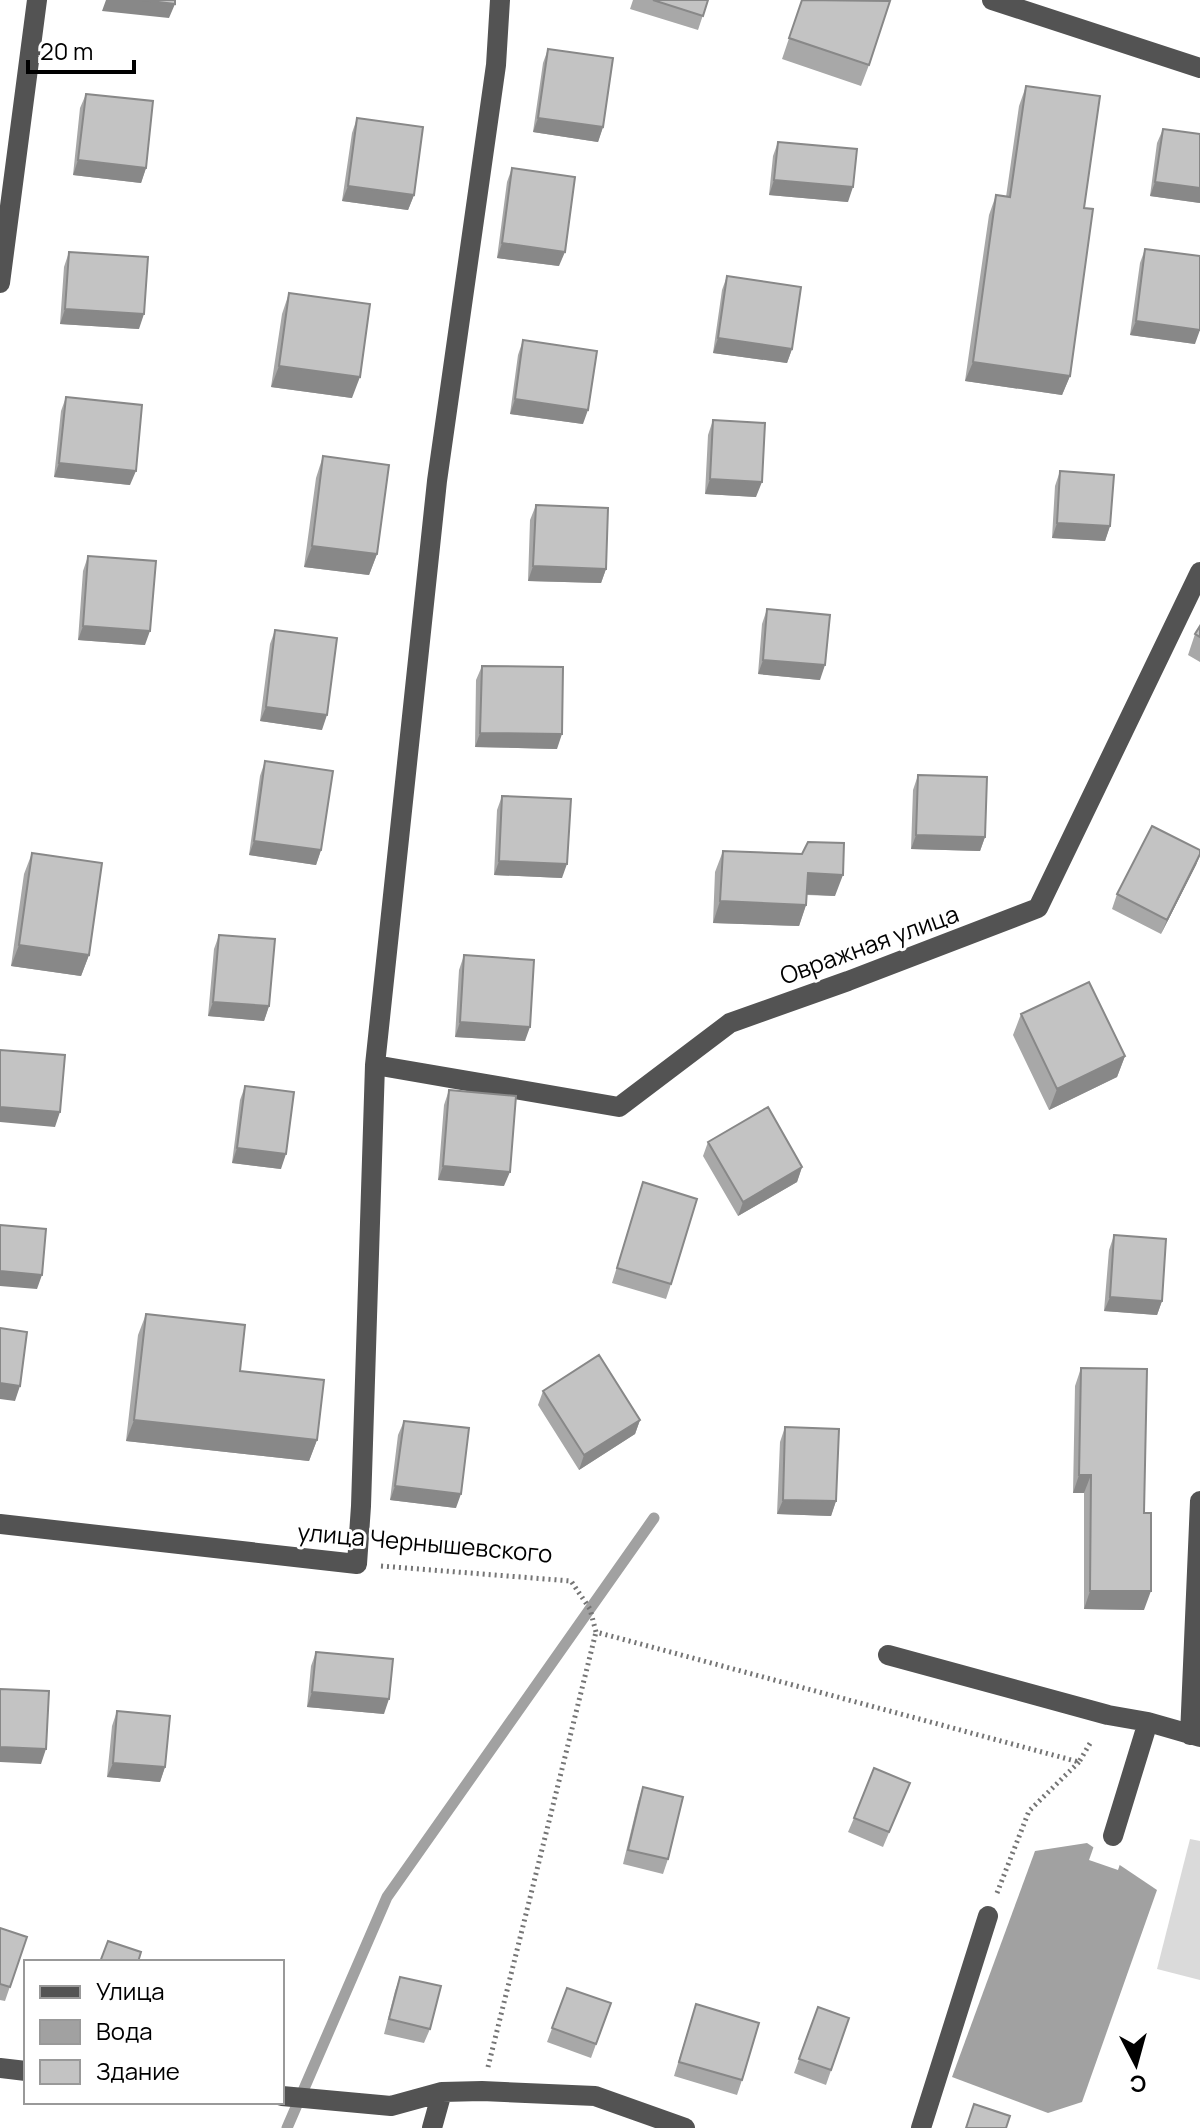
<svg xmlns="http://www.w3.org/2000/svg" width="1200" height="2128" viewBox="0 0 1200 2128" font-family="Manrope,sans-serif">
<rect width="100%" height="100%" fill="#fff"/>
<path fill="#dadada" d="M1190,1839L1200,1841V1980L1157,1969Z"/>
<path fill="#a1a1a1" d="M1087,1843L1157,1890L1082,2102L1048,2113L952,2077L1035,1851Z"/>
<path fill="#fff" d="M1095,1843L1121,1861L1118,1870L1089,1860Z"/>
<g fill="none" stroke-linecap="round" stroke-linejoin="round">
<path stroke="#a1a1a1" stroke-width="11" d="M287,2128L387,1897L654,1518"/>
<path stroke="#757575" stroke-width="5" stroke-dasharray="2 4" stroke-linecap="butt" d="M381,1566L571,1581L590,1609L596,1632L1079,1762L1092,1740
M997,1893L1029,1811L1079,1762
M488,2067L596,1632"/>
<path stroke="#535353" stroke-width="20" d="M992,0L1200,68
M0,283L37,0
M375,1065L619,1107L730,1023L848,981L1038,908L1200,572
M0,1524L357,1564L361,1506L375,1065L437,481L496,65L500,0
M888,1655L1108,1715L1148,1722L1200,1737
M1190,1735L1200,1501
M1113,1836L1148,1722
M0,2068L26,2071
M282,2096L391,2106L442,2092L482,2091L595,2096L685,2128
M432,2128L442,2092
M921,2128L988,1916"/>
</g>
<path fill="#a8a8a8" d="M633,0H708L698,30L630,9Z
M802,0L869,65L861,86L782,59Z
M548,49L603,127L598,142L533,132L543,63Z
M1026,86L1084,208L1070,376L1062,395L965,381L989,215L996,195L1006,197L1019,106Z
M86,94L146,168L141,183L73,175L80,108Z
M357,118L414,195L408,210L342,201L352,133Z
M1163,129L1200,134V203L1150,196L1157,143Z
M778,142L848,202L769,195L773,156Z
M512,168L559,266L497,258L507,182Z
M1145,249L1195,344L1130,335L1140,263Z
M69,252L139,329L60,324L64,267Z
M727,276L792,349L787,363L713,353L722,290Z
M289,293L352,398L271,387L282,314Z
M523,340L583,424L510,414L518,355Z
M66,397L130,485L54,477L61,411Z
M713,420L756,497L705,494L708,435Z
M323,456L377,554L369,575L304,567L316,478Z
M1060,471L1110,526L1105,541L1052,538L1055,486Z
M536,505L606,569L601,583L528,581L530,520Z
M88,556L145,645L78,640L83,571Z
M767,609L820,680L758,674L762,624Z
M1200,626V662L1188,655L1195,634Z
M275,630L322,730L260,721L270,644Z
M482,666L557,749L475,747L476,680Z
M265,761L321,850L316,865L249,855L260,776Z
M918,775L985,837L980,851L911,849L913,790Z
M502,796L562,878L494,875L497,810Z
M1200,850V856L1196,865L1161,934L1112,909L1117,894Z
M723,851L835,896L807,895L806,905L799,926L713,923L715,872Z
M32,853L89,955L81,976L11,966L24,874Z
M219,935L269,1006L264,1021L208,1016L214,949Z
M464,955L525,1041L455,1037L459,970Z
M1021,1014L1125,1056L1117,1077L1049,1110L1013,1035Z
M245,1086L281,1169L232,1163L240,1100Z
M449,1090L504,1186L438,1180L444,1105Z
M708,1142L802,1167L797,1182L738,1216L703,1156Z
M643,1182L671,1284L666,1299L612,1283Z
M1114,1235L1162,1301L1157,1315L1104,1311L1109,1250Z
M146,1314L240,1371L317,1440L309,1461L126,1441L138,1335Z
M1081,1368L1144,1513V1610L1084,1609V1493H1073L1075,1386Z
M543,1391L640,1420L635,1434L579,1470L538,1405Z
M404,1421L456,1508L390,1500L398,1435Z
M785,1427L836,1501L831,1516L777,1514L780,1442Z
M316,1652L384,1714L307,1707L311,1666Z
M117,1711L165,1767L160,1782L107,1777L112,1726Z
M910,1783L883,1847L848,1832L854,1818Z
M643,1787L668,1859L663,1874L623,1864L638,1802Z
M0,1928L27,1937L5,2001L0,2000Z
M400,1977L430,2029L424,2043L384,2034L395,1991Z
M567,1988L611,2003L591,2058L547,2042Z
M696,2004L742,2080L737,2095L674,2076Z
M818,2007L849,2018L826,2085L794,2073Z"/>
<path fill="#888" d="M106,0H142L175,4L169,18L102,11Z
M538,118L603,127L598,142L533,132Z
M78,160L146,168L141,183L73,175Z
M774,180L853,187L848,202L769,195Z
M1155,182L1200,188V203L1150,196Z
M348,186L414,195L408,210L342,201Z
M502,243L565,252L559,266L497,258Z
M65,309L144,314L139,329L60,324Z
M1136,321L1200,330L1195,344L1130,335Z
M718,338L792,349L787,363L713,353Z
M973,362L1070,376L1062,395L965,381Z
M279,366L360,377L352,398L271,387Z
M515,399L588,410L583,424L510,414Z
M59,463L136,471L130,485L54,477Z
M710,479L762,482L756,497L705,494Z
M1057,523L1110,526L1105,541L1052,538Z
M312,546L377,554L369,575L304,567Z
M533,566L606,569L601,583L528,581Z
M83,626L150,631L145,645L78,640Z
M763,660L825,665L820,680L758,674Z
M266,707L327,715L322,730L260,721Z
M480,733L562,734L557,749L475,747Z
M916,835L985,837L980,851L911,849Z
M254,841L321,850L316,865L249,855Z
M1200,854L1196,865L1161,934L1167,920Z
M499,861L567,864L562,878L494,875Z
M808,873L843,875L835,896L800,894Z
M720,901L806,905L799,926L713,923Z
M19,945L89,955L81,976L11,966Z
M213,1002L269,1006L264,1021L208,1016Z
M460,1022L530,1027L525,1041L455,1037Z
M1125,1056L1117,1077L1049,1110L1057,1089Z
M0,1107L60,1112L55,1127L0,1122Z
M237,1148L286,1154L281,1169L232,1163Z
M443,1166L510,1172L504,1186L438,1180Z
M802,1167L797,1182L738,1216L743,1202Z
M0,1271L42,1275L37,1289L0,1286Z
M1110,1297L1162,1301L1157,1315L1104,1311Z
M0,1383L20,1386L15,1401L0,1399Z
M134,1420L317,1440L309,1461L126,1441Z
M640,1420L635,1434L579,1470L584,1455Z
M1079,1475H1091L1084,1493H1073Z
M395,1486L461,1494L456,1508L390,1500Z
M783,1500L836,1501L831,1516L777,1514Z
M1090,1591H1151L1144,1610L1084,1609Z
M312,1692L389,1699L384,1714L307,1707Z
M0,1747L46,1749L41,1764L0,1762Z
M113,1763L165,1767L160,1782L107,1777Z"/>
<path fill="#c3c3c3" stroke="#888" stroke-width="2" d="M142,0H175V4Z
M653,0H708L703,16Z
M802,0L890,1L869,65L789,38Z
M548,49L613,58L603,127L538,118Z
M1026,86L1100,96L1084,208L1093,209L1070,376L973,362L996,195L1010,197Z
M86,94L153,101L146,168L78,160Z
M357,118L423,127L414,195L348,186Z
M1163,129L1200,134V188L1155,182Z
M778,142L857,149L853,187L774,180Z
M512,168L575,177L565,252L502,243Z
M1145,249L1200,256V330L1136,321Z
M69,252L148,257L144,314L65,309Z
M727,276L801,287L792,349L718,338Z
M289,293L370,304L360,377L279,366Z
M523,340L597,351L588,410L515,399Z
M66,397L142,405L136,471L59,463Z
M713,420L765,423L762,482L710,479Z
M323,456L389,465L377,554L312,546Z
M1060,471L1114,475L1110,526L1057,523Z
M536,505L608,508L606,569L533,566Z
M88,556L156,561L150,631L83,626Z
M767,609L830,615L825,665L763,660Z
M1200,626V637L1195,634Z
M275,630L337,638L327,715L266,707Z
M482,666L563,667L562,734L480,733Z
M265,761L333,771L321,850L254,841Z
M918,775L987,777L985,837L916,835Z
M502,796L571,799L567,864L499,861Z
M1152,826L1200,850V854L1167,920L1117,894Z
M808,842L844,843L843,875L808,873L806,905L720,901L723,851L802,854Z
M32,853L102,863L89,955L19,945Z
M219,935L275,939L269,1006L213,1002Z
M464,955L534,960L530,1027L460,1022Z
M1089,982L1125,1056L1057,1089L1021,1014Z
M0,1050L65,1055L60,1112L0,1107Z
M245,1086L294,1092L286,1154L237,1148Z
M449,1090L516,1096L510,1172L443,1166Z
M768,1107L802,1167L743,1202L708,1142Z
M643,1182L697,1199L671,1284L617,1268Z
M0,1225L46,1229L42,1275L0,1271Z
M1114,1235L1166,1239L1162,1301L1110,1297Z
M146,1314L245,1325L240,1371L324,1380L317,1440L134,1420Z
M0,1328L27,1332L20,1386L0,1383Z
M599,1355L640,1420L584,1455L543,1391Z
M1081,1368L1147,1369L1144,1513H1151V1591H1090L1091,1475H1079Z
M404,1421L469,1428L461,1494L395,1486Z
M785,1427L839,1429L836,1501L783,1500Z
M316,1652L393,1659L389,1699L312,1692Z
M0,1689L49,1691L46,1749L0,1747Z
M117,1711L170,1716L165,1767L113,1763Z
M874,1768L910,1783L889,1832L854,1818Z
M643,1787L683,1797L668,1859L628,1850Z
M0,1928L27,1937L10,1987L0,1984Z
M108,1941L141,1952L138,1962H100Z
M400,1977L441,1986L430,2029L389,2019Z
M567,1988L611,2003L596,2044L552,2028Z
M696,2004L759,2023L742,2080L679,2062Z
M818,2007L849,2018L831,2070L799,2059Z
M974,2104L1010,2116L1006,2128H966Z"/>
<g text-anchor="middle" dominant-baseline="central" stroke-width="6" stroke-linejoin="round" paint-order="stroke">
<g font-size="24" fill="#000" stroke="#fff">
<text transform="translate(869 944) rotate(-20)">Овражная улица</text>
<text transform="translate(425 1542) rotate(5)">улица Чернышевского</text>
</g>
</g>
<rect x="24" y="1960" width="260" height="144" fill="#ffffff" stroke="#999999" stroke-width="2"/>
<rect x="40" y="1986" width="40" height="12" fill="#535353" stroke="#999999" stroke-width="2"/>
<text x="96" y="2000" font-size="24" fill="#000000">Улица</text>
<rect x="40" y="2020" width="40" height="24" fill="#a1a1a1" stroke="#999999" stroke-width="2"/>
<text x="96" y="2040" font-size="24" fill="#000000">Вода</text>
<rect x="40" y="2060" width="40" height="24" fill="#c3c3c3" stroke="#999999" stroke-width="2"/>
<text x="96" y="2080" font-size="24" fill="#000000">Здание</text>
<g transform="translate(1136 2064) rotate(174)" stroke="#ffffff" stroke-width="6" paint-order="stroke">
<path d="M0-6L14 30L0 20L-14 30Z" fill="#000000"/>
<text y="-12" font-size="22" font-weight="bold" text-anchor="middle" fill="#000000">С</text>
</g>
<path d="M28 60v12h106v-12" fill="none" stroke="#000000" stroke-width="4"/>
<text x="40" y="60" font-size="24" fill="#000000" stroke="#ffffff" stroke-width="6" paint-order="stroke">20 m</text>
</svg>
